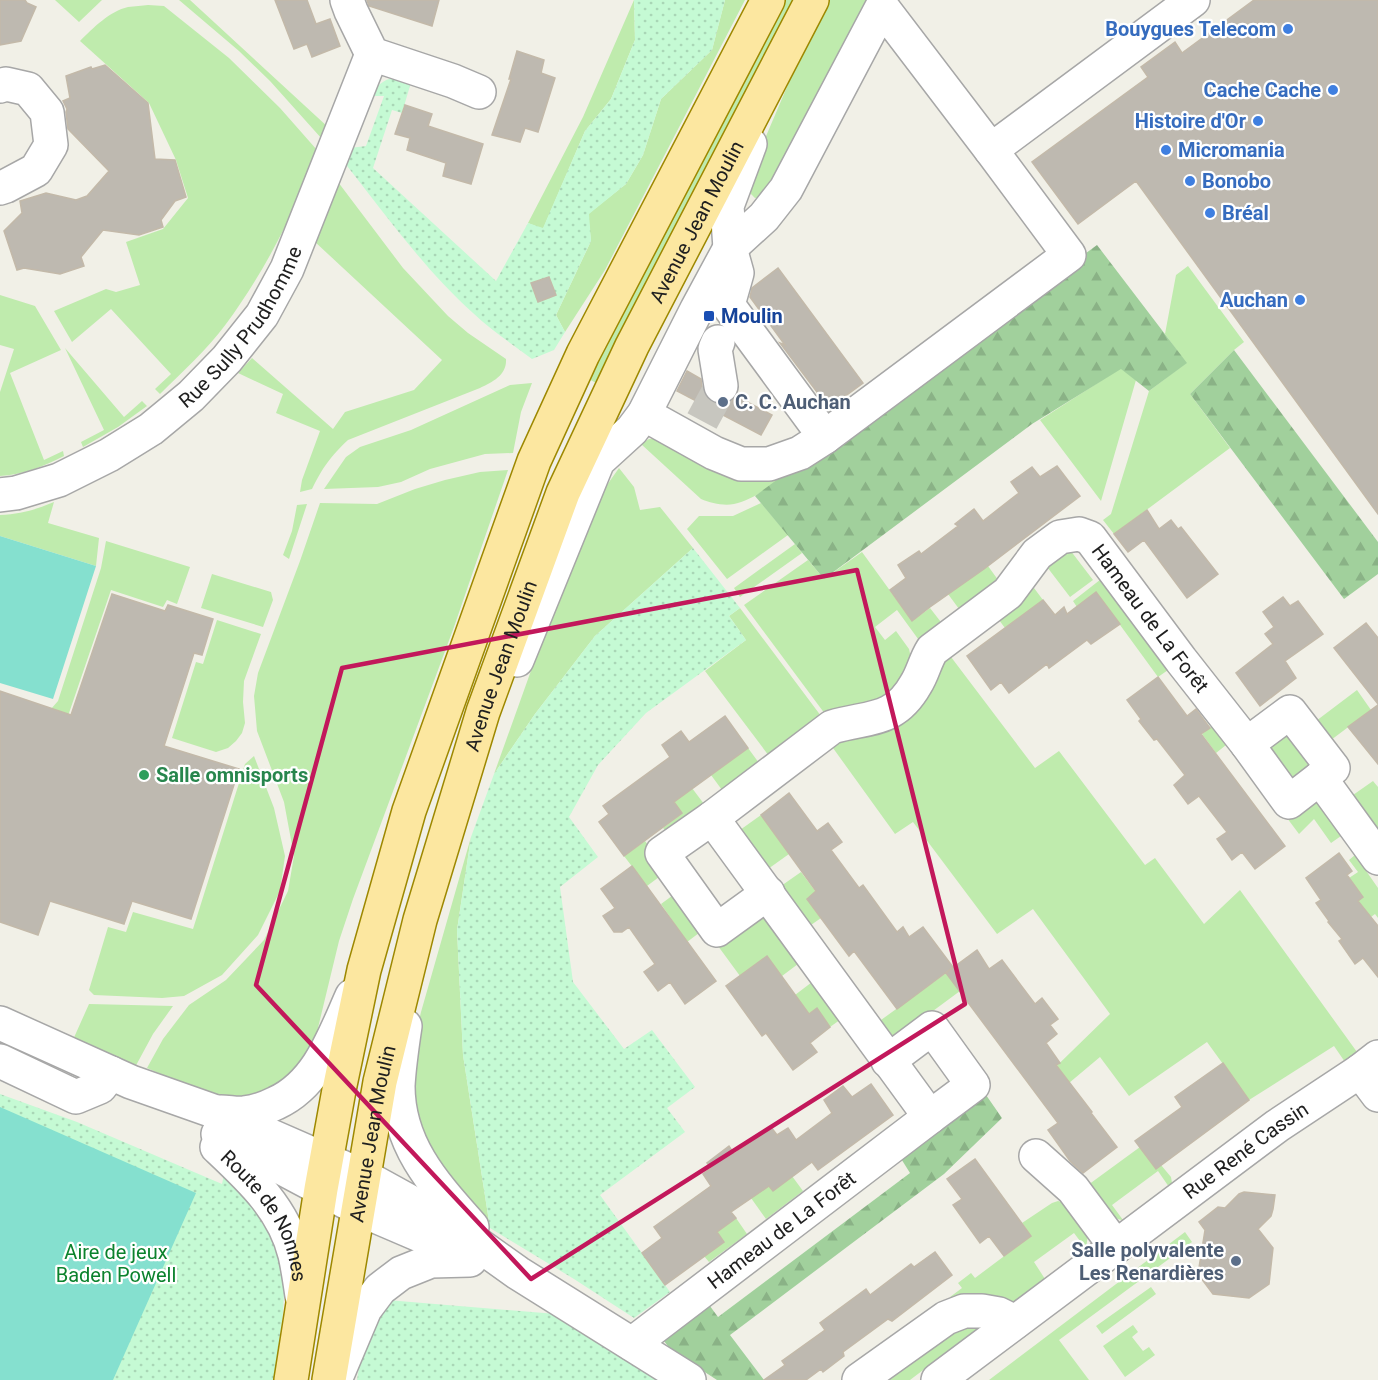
<svg xmlns="http://www.w3.org/2000/svg" width="1378" height="1380" viewBox="0 0 1378 1380" font-family="Roboto,sans-serif">
<defs>
<pattern id="forest-firs" width="22" height="20" patternUnits="userSpaceOnUse" patternTransform="scale(1.5)"><rect width="22" height="20" fill="#a1d09c"/><path d="M5 1l3.5 6h-7zM16 11l3.5 6h-7z" fill="#8ab286"/></pattern>
<pattern id="park-dots" width="8" height="8" patternUnits="userSpaceOnUse" patternTransform="scale(1.5)"><rect width="8" height="8" fill="#c5fad4"/><path d="M2 2h.1M6 6h.1" fill="none" stroke="#a9d6b6" stroke-width="1.8" stroke-linecap="round"/></pattern>
</defs>
<rect width="100%" height="100%" fill="#f1f0e7"/>
<path fill="#bfebad" d="M55,0H102L79,22Z
M179,0H190L329,128L322,139L270,81L239,51Z
M634,0L635,40L611,99L585,131L543,229L528,223L583,117Z
M725,0H745L605,270L565,332L556,315L591,241L588,214L626,184L643,155L661,99L712,50Z
M785,0H796L596,383L587,378Z
M826,0H873L763,197L755,198L750,193L749,176L819,12Z
M148,5L164,6L229,58L280,108L317,150C298,208 263,274 226,324C207,350 182,372 160,394L155,389L171,374L111,309L72,342L54,311L106,289L116,292L140,285L126,242L163,229L188,198L176,160L149,103L80,41C93,28 110,11 128,7C135,6 142,6 148,5Z
M338,182L403,268L448,316L468,333L506,359C507,375 493,382 480,388L348,440C330,457 323,467 312,489L300,492L302,480L320,431L276,413L283,394L238,373L252,358L333,429L345,412L414,390L442,360L314,241Z
M1188,266L1244,342L1234,350L1190,394L1230,448L1114,534L1103,520L1111,514L1149,391L1186,363L1165,334L1176,275Z
M0,295L35,306L61,350L10,373L44,460L63,451L64,456C44,466 23,475 0,476V392L14,349L0,345Z
M65,348L124,417L142,401L147,406L118,427L83,447L81,442L104,430Z
M1121,368L1136,380L1101,501L1040,420Z
M532,383L521,412L513,453L485,454L430,469L401,482L378,487L324,489L346,457L360,447L411,430L510,385Z
M659,438L802,461C781,477 760,498 734,504C723,506 711,503 701,499L641,444L649,439Z
M619,468L634,487L640,510L660,507L693,548L595,636L535,714L494,774L562,584L595,502Z
M508,470L454,627L353,899L339,941L317,1032L312,1048L291,1076L264,1093L247,1097L227,1096L199,1091L147,1068L163,1039L189,1005L226,980L264,940L288,891L294,856L284,802L257,731L254,696L258,673L300,561L320,503L377,504L415,489L445,480L480,472Z
M54,502L48,523L99,538L96,566L0,536V515C21,514 35,510 54,502Z
M761,503L788,535L727,579L687,529L699,516H733Z
M307,504L289,559L283,555L292,531L297,505Z
M106,541L190,567L177,604L167,600L163,607L111,590L68,716L51,709L58,701L101,568Z
M795,544L802,553L740,597L734,588Z
M1067,546L1093,580L1070,597L1044,563Z
M862,552L912,621L930,608L944,626L921,643L897,610L875,627L885,640L896,631L909,649L911,658L892,696L846,711L831,709L825,714L744,605L808,560L824,579Z
M988,566L1001,584L962,613L948,594Z
M212,574L271,592L273,600L263,627L201,608Z
M1105,576L1171,668L1158,677L1096,592L1077,607L1073,601Z
M1034,588L1043,600L1005,628L996,616Z
M740,608L821,716L769,756L705,671L746,640L729,616Z
M217,620L261,634L244,681L243,702L245,723L242,733L236,741L228,748L216,752L172,738L196,662L203,664Z
M948,653L1035,768L1059,751L1145,865L1155,858L1204,924L1240,890L1357,1052L1345,1062L1334,1046L1249,1100L1207,1042L1129,1096L1100,1057L1044,1104L1033,1089L1110,1014L1033,909L997,934L913,822L895,834L833,748Z
M1357,690L1371,710L1331,740L1316,721Z
M1204,703L1231,741L1216,753L1202,734L1211,727L1197,708Z
M1284,730L1313,768L1291,784L1263,745Z
M748,748L759,763L722,790L711,775Z
M254,756L274,808L285,856L280,891L258,935L222,975L184,996L162,998L94,995L89,990L108,927L126,932L133,912L193,929L245,764Z
M1373,781L1378,787V829L1353,795Z
M692,788L704,804L667,832L663,828L682,813L674,802Z
M1314,798L1341,836L1331,843L1314,819L1299,834L1287,818Z
M761,815L789,854L768,869L740,830Z
M471,837L457,930L463,1055L490,1228L465,1200L426,1148L411,1099L414,1042L421,1012Z
M645,841L667,871L647,886L624,856Z
M1355,855L1378,888V918L1375,914L1367,920L1355,903L1363,897L1349,878L1358,872L1349,860Z
M801,872L816,892L807,899L821,918L811,925L781,886Z
M680,890L707,927L687,942L661,904Z
M767,911L802,961L782,976L766,957L740,976L718,946Z
M946,973L960,991L895,1039L881,1020Z
M816,979L844,1017L830,1027L817,1008L809,1014L795,995Z
M89,1004L173,1006L153,1034L133,1071L72,1042Z
M1140,1147L1156,1169L1161,1165L1171,1177L1172,1183L1169,1187L1158,1171L1112,1205L1123,1220C1110,1220 1096,1195 1088,1185Z
M792,1176L803,1191L766,1219L751,1198L768,1185Z
M1058,1201L1064,1203L1088,1234L1086,1249L1074,1233L1034,1262L1045,1279L1010,1305L956,1304L950,1297L962,1288L958,1283L971,1273L975,1278L1031,1236L1022,1223L1052,1203Z
M736,1218L747,1234L709,1262L704,1256L724,1242L717,1232Z
M1185,1232L1192,1242L1059,1340L1089,1380H989Z
M1151,1287L1156,1294L1102,1334L1096,1326Z
M988,1321L910,1380H880L941,1332Z
M1133,1325L1138,1332L1132,1337L1143,1351L1149,1347L1155,1355L1125,1377L1103,1346Z"/>
<path fill="url(#forest-firs)" d="M1097,245L1187,363L1149,391L1121,369L1032,424L824,579L755,496Z
M1234,350L1378,542V574L1344,599L1190,394Z
M986,1095L1002,1118L944,1174L730,1335L764,1380H717L671,1350L664,1341L669,1331L707,1302L718,1317L910,1173L900,1157Z"/>
<path fill="url(#park-dots)" d="M634,0H725L712,50L661,99L643,155L626,184L589,214L591,241L556,315L565,332L554,350L532,359C512,344 491,330 473,313C425,270 384,213 344,162L350,148L366,146L384,96H369C384,78 389,76 412,79L402,113L392,110L373,168L496,281L528,223L543,228L585,131L611,99L635,40Z
M693,548L740,608L729,616L746,640L646,713L598,765L569,817L598,857L560,887L573,982L624,1049L652,1030L695,1087L667,1108L685,1132L600,1195L670,1292L634,1318L574,1279L490,1228L463,1055L457,930L471,837L494,774L535,714L595,636Z
M0,1094L77,1122L222,1184L224,1175L226,1172L272,1227L285,1274L283,1312L275,1380H0Z
M387,1300L556,1314L665,1380H357L362,1349Z"/>
<path fill="#85e0cf" d="M0,536L96,566L53,699L0,683Z
M0,1107L196,1193L113,1380H0Z"/>
<path fill="#beb9b0" stroke="#c3b9a9" stroke-width="1.5" d="M0,0H25L27,3L36,7L21,41L0,45Z
M275,0H307L316,24L330,19L340,46L312,57L307,44L294,49Z
M367,0H439L432,26L369,6Z
M1254,0H1378V514L1136,181L1078,224L1032,162L1148,77L1141,67L1175,42L1182,53Z
M517,51L544,60L541,73L555,78L538,132L525,128L520,142L492,135L511,79H509Z
M105,65L148,103L155,159L175,160L186,197L175,201L161,220L163,227L139,235L103,230L81,257L84,266L60,274L24,268L17,270L4,231L22,213L20,201L46,193L76,200L87,196L109,171L68,129L66,112L67,109L63,101L70,98L66,76L91,67L92,69Z
M405,105L432,114L428,126L483,144L471,184L443,176L446,163L407,150L410,138L395,134Z
M778,268L863,383L829,408L780,343L785,345L750,297L752,288Z
M549,277L556,295L538,302L531,283Z
M687,371L701,379L702,389L706,397L714,403L725,404L732,401L736,396L772,415L761,435L677,391Z
M1057,466L1080,496L984,569L930,607L912,621L890,590L906,578L898,565L919,551L921,554L958,526L955,524L974,509L983,521L1019,493L1011,482L1032,467L1040,477Z
M1147,510L1159,529L1171,520L1178,529L1181,527L1218,574L1187,598L1144,540L1128,552L1114,534Z
M1096,592L1120,624L1091,644L1087,640L1049,668L1047,664L1009,693L1001,682L991,690L967,656L1043,600L1055,615L1064,607L1067,614Z
M112,594L165,611L168,605L213,619L202,655L194,653L164,746L239,769L191,919L132,901L124,924L50,901L38,935L0,922V691L71,715Z
M1283,597L1290,606L1298,601L1323,634L1285,661L1296,678L1260,706L1236,673L1273,644L1265,634L1274,627L1263,612Z
M1366,623L1378,638V704L1334,648Z
M1158,677L1187,716L1196,709L1210,728L1201,734L1285,846L1255,869L1242,852L1232,860L1217,839L1227,832L1199,796L1188,804L1174,785L1185,775L1157,739L1154,740L1139,721L1141,719L1127,700Z
M1378,705V764L1348,727Z
M725,716L748,748L674,802L682,813L624,856L599,822L609,814L603,806L670,757L662,745L681,731L689,742Z
M789,793L817,831L828,823L842,842L831,850L859,888L863,885L897,932L903,927L909,937L923,927L953,967L897,1009L854,951L849,956L807,899L816,891L761,815Z
M1339,853L1352,871L1347,875L1363,897L1358,901L1378,926V977L1363,958L1355,964L1339,941L1342,939L1328,922L1329,921L1316,903L1321,900L1306,878Z
M632,866L716,981L685,1004L670,982L658,991L644,972L655,964L629,927L622,932H614L603,916L615,908L601,889Z
M977,950L989,969L1002,960L1035,1004L1042,998L1058,1019L1050,1025L1057,1034L1046,1043L1060,1063L1056,1065L1092,1112L1091,1113L1117,1147L1083,1173L1070,1161L1048,1130L1058,1123L946,973Z
M767,956L809,1014L817,1008L830,1027L810,1043L817,1052L793,1070L766,1033L762,1036L726,986Z
M1223,1063L1249,1100L1156,1169L1135,1141L1182,1107L1175,1097Z
M871,1084L893,1115L818,1170L812,1162L773,1191L769,1186L731,1212L736,1218L717,1232L724,1242L665,1285L642,1253L662,1238L654,1227L711,1186L703,1174L711,1168L707,1163L729,1146L734,1154L771,1127L777,1135L788,1128L796,1140L832,1113L824,1100L843,1086L852,1097Z
M975,1159L1031,1236L1004,1256L989,1236L980,1243L953,1205L962,1199L947,1179Z
M1244,1192L1275,1195L1273,1209L1271,1216L1258,1229L1273,1248L1269,1284L1249,1298L1213,1294L1198,1274L1205,1230L1199,1222L1218,1207L1225,1208L1239,1194Z
M935,1252L952,1275L892,1321L888,1319L843,1352L844,1356L823,1372L821,1369L806,1380H764L785,1365L782,1361L825,1330L820,1323L866,1289L870,1295L911,1264L914,1267Z"/>
<g fill="none" stroke-linecap="round" stroke-linejoin="round">
<path stroke="#c7c6bf" stroke-width="33" stroke-dasharray="33 16" stroke-linecap="butt" d="M702,421L721,386"/>
<defs>
<g id="minor">
<path d="M347,0L351,11L372,54L453,81L479,92"/>
<path d="M0,86L6,84L28,89L47,112L51,145L36,170L6,186L0,188"/>
<path d="M750,144L727,206L730,248L737,273L728,305L825,437"/>
<path d="M718,342L715,349L721,386"/>
<path d="M644,414L714,453L741,464H769L800,453L825,437L1069,255L991,150"/>
<path id="s1" d="M0,495L16,493L59,480L109,455L151,429L191,396L227,359L262,315L287,269L372,54"/>
<path d="M517,660L598,461L632,430L644,414L697,309L730,248L764,217L786,189L882,7L991,150L1193,0"/>
<path d="M1247,744L1290,712L1333,768L1320,778"/>
<path d="M712,818L662,853L717,930L768,893"/>
<path d="M0,1023L131,1082L216,1112L365,1177L445,1221L518,1273L689,1380"/>
<path d="M405,1026C402,1046 399,1066 398,1086C398,1146 435,1185 472,1227"/>
<path d="M0,1061L76,1097L100,1087L111,1073"/>
<path d="M888,1061L932,1028L973,1085L930,1117"/>
<path d="M1360,1071L1378,1095"/>
<path d="M221,1112C229,1112 237,1114 244,1113C255,1112 266,1108 276,1103C318,1084 334,1036 352,996"/>
<path d="M218,1134L359,1209L471,1257"/>
<path id="s2" d="M217,1147C250,1178 284,1209 295,1255C298,1268 300,1282 302,1296"/>
<path d="M1036,1156L1073,1189L1116,1247"/>
<path id="s3" d="M632,1344L930,1117L712,818L832,727C869,716 894,723 916,684C923,673 925,661 932,650L1008,593L1037,554L1060,537L1079,534L1090,538L1181,660L1247,744L1289,802L1320,778L1378,858"/>
<path d="M335,1380L365,1309L380,1289L401,1273L431,1261L470,1260"/>
<path d="M859,1380L946,1318L964,1311H982L999,1314L1015,1322"/>
<path id="s4" d="M938,1380L1277,1126L1360,1071L1378,1057"/>
</g>
<g id="major">
<path d="M291,1380L321,1189L339,1090L364,970L409,811L534,461L583,354L768,0"/>
<path id="s5" d="M329,1380L380,1082L420,920L483,712L563,493L632,346L812,0"/>
</g>
</defs>
<use href="#minor" stroke="#a7a7a7" stroke-width="36"/>
<use href="#major" stroke="#9d8800" stroke-width="36"/>
<use href="#minor" stroke="#fff" stroke-width="33"/>
<use href="#major" stroke="#fce7a0" stroke-width="33"/>
</g>
<path fill="none" stroke="#c2185b" stroke-width="4.5" stroke-linejoin="round" d="M857,570L965,1004L531,1279L256,985L342,668Z"/>
<g fill="#3f7fe0" stroke="#fff" stroke-width="2">
<circle cx="1288" cy="29" r="6"/>
<circle cx="1333" cy="90" r="6"/>
<circle cx="1258" cy="121" r="6"/>
<circle cx="1166" cy="150" r="6"/>
<circle cx="1190" cy="181" r="6"/>
<circle cx="1210" cy="213" r="6"/>
<circle cx="1300" cy="300" r="6"/>
</g>
<rect fill="#1a4fb4" stroke="#fff" stroke-width="2" x="703" y="310" width="12" height="12" rx="3"/>
<g fill="#5c6f8a" stroke="#fff" stroke-width="2">
<circle cx="723" cy="402" r="6"/>
<circle cx="1236" cy="1261" r="6"/>
</g>
<circle fill="#2e9e5b" stroke="#fff" stroke-width="2" cx="144" cy="775" r="6"/>
<g text-anchor="middle" dominant-baseline="central" stroke-width="4.5" stroke-linejoin="round" paint-order="stroke">
<g font-size="20" font-weight="bold" fill="#366cbe" stroke="#fff" text-anchor="end">
<text x="1276" y="29">Bouygues Telecom</text>
<text x="1321" y="90">Cache Cache</text>
<text x="1246" y="121">Histoire d'Or</text>
<text x="1178" y="150" text-anchor="start">Micromania</text>
<text x="1202" y="181" text-anchor="start">Bonobo</text>
<text x="1222" y="213" text-anchor="start">Bréal</text>
<text x="1288" y="300">Auchan</text>
</g>
<g font-size="20" fill="#202020" stroke="#fff">
<text stroke="none"><textPath href="#s5" startOffset="1222">Avenue Jean Moulin</textPath></text>
<text stroke="none"><textPath href="#s1" startOffset="304">Rue Sully Prudhomme</textPath></text>
<text stroke="none"><textPath href="#s3" startOffset="1335">Hameau de La Forêt</textPath></text>
<text stroke="none"><textPath href="#s5" startOffset="736">Avenue Jean Moulin</textPath></text>
<text stroke="none"><textPath href="#s5" startOffset="250">Avenue Jean Moulin</textPath></text>
<text stroke="none"><textPath href="#s4" startOffset="384">Rue René Cassin</textPath></text>
<text stroke="none"><textPath href="#s2" startOffset="86">Route de Nonnes</textPath></text>
<text stroke="none"><textPath href="#s3" startOffset="188">Hameau de La Forêt</textPath></text>
</g>
<g font-size="20" font-weight="bold" fill="#164399" stroke="#fff" text-anchor="start">
<text x="721" y="316">Moulin</text>
</g>
<g font-size="20" font-weight="bold" fill="#4e5e75" stroke="#fff" text-anchor="start">
<text x="735" y="402">C. C. Auchan</text>
<text x="1224" y="1250" text-anchor="end">Salle polyvalente<tspan x="1224" dy="23">Les Renardières</tspan></text>
</g>
<g font-size="20" font-weight="bold" fill="#27864d" stroke="#fff" text-anchor="start">
<text x="156" y="775">Salle omnisports</text>
</g>
<g font-size="20" fill="#0b822d" stroke="#fff">
<text x="116" y="1252">Aire de jeux<tspan x="116" dy="23">Baden Powell</tspan></text>
</g>
</g>
</svg>
